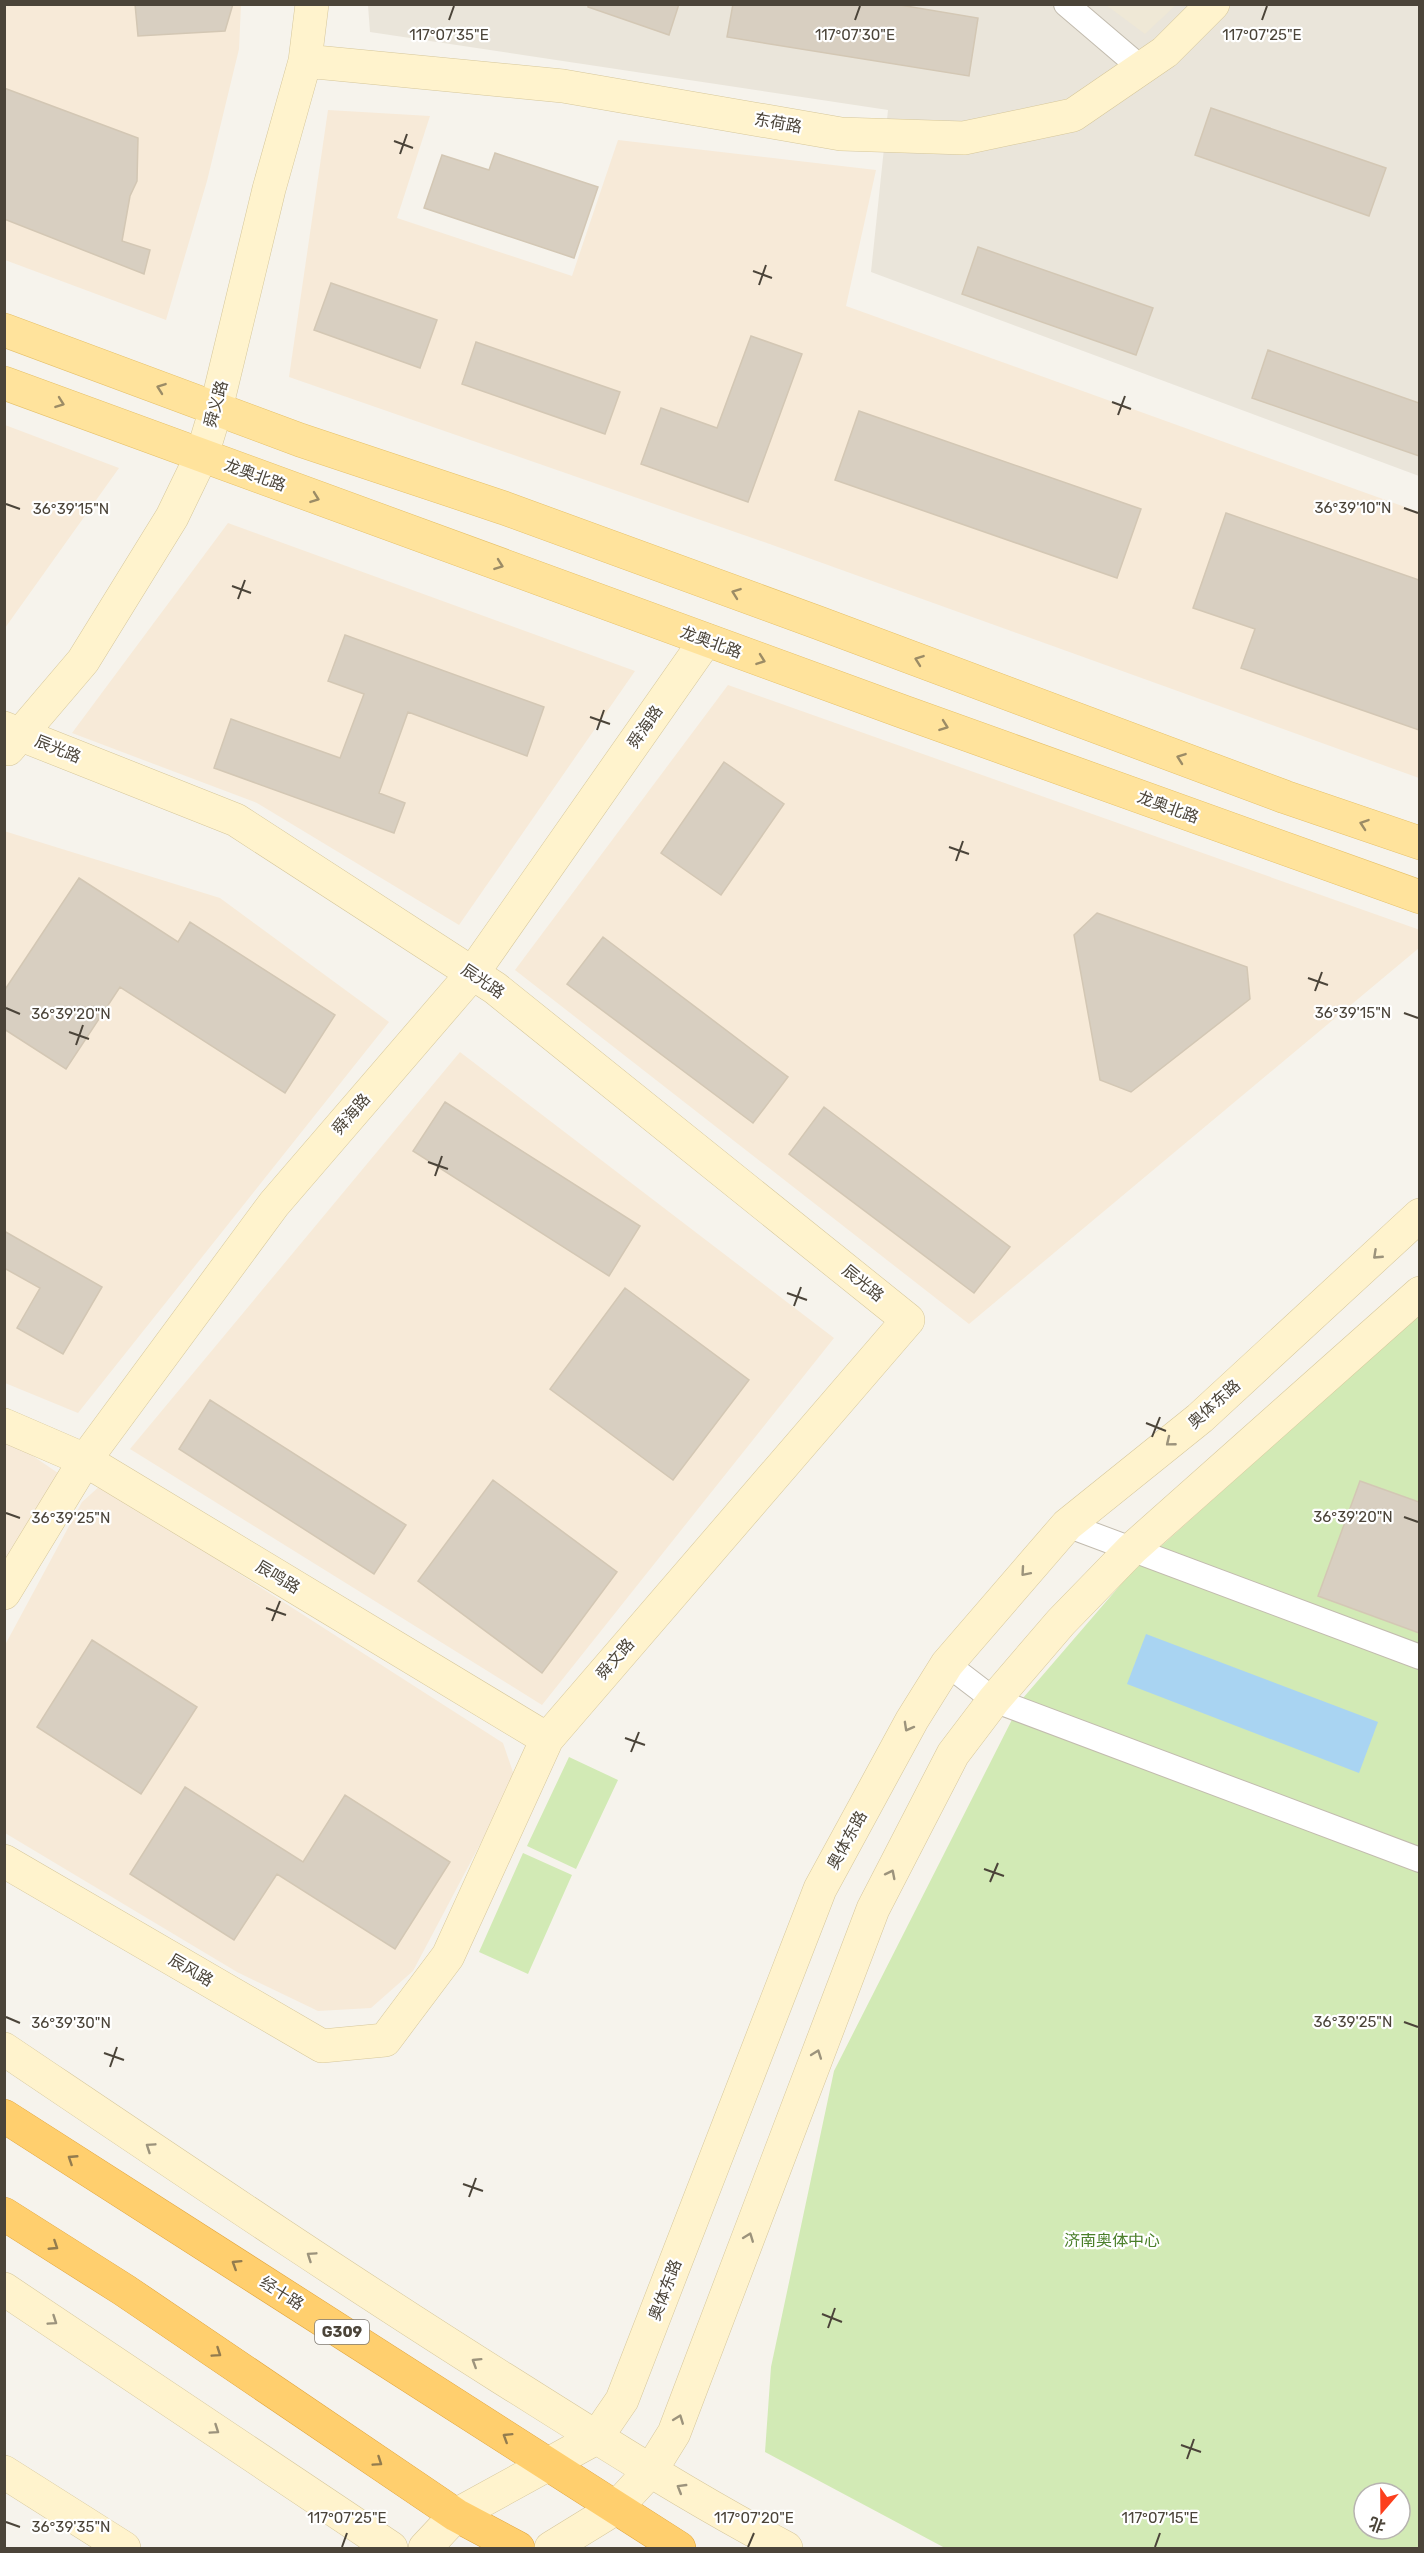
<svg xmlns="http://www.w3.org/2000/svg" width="1424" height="2553" viewBox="0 0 1424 2553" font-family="Rubik,'Noto Sans SC',sans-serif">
<rect width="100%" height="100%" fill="#f6f3ec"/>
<path fill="#eae5da" d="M368,5H1419V476L871,272L888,110L370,32Z"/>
<path fill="#f7ead8" d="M4,5H241L239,49L207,181L166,320L5,260Z
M328,110L430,116L397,218L572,276L618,140L876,170L846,306L1419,512V778L761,541L289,377Z
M5,425L119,468L5,628Z
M228,523L635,671L459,925L257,803L72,733Z
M728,685L1420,930L1419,948L969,1324L515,970Z
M4,831L220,898L389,1022L78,1413L5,1383Z
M460,1052L834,1338L542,1705L130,1449Z
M5,1441L27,1452L58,1473L5,1560Z
M101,1485L503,1743L515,1778L413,1971L371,2008L318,2011L237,1972L5,1833V1645L82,1502Z"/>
<path fill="#efe8d6" d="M1106,5H1176L1145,34Z"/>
<path fill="#d2eab5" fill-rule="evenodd" d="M1419,1314V2548H945L765,2452L771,2367L834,2071L1023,1698L1129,1575ZM1364,2493H1400V2529H1364Z
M569,1757L618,1780L576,1869L527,1846Z
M523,1853L572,1875L528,1974L479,1952Z"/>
<path fill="#a9d4f2" d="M1146,1634L1378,1722L1359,1773L1127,1684Z"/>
<path fill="#d8cfc1" stroke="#d3c7b4" stroke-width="1.5" d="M135,4H233L225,31L138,36Z
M588,4H679L669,35L588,7Z
M733,4H894L978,18L969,76L727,37Z
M4,88L138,138L137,181L130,196L122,241L150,250L144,274L4,219Z
M1211,108L1386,168L1369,216L1195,155Z
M495,153L598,187L574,258L424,208L442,155L489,170Z
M978,247L1153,308L1136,355L962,294Z
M331,283L437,320L420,368L314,330Z
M751,336L802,354L748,502L641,464L661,408L717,428Z
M476,342L620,392L605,434L462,384Z
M1268,350L1419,403V456L1252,398Z
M859,411L1141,509L1117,578L835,480Z
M1226,513L1419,580V730L1241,668L1255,629L1193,608Z
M345,635L544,707L527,756L408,712L379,793L405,803L394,833L214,768L231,719L340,758L364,694L328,681Z
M724,762L784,804L721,895L661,853Z
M79,878L178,942L190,922L335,1015L285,1093L120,987L66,1069L4,1029V991Z
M1097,913L1247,967L1250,999L1131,1092L1100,1080L1074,935Z
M603,937L788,1077L753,1123L567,984Z
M445,1102L640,1226L609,1276L413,1151Z
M824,1107L1010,1247L974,1293L789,1154Z
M4,1231L102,1287L63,1354L17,1328L40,1288L4,1268Z
M625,1288L749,1380L673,1480L550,1389Z
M210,1400L406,1525L374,1574L179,1449Z
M493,1480L617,1572L542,1673L418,1581Z
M1360,1481L1419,1502V1633L1318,1596Z
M92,1640L197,1707L141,1794L37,1727Z
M185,1787L303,1862L345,1795L450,1862L395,1949L277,1874L234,1940L130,1874Z"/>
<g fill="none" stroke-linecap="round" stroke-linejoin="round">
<defs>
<path id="street" d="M1066,4L1141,68
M1067,1525L1420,1657
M947,1664L994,1700L1420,1860"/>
<path id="secondary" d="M305,61L563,86L841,134L964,138L1073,115L1165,52L1213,4
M4,728L236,820L495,988L908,1320L547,1739L448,1956L385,2040L322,2046L4,1861
M8,749L83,661L172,517L202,455L216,409L269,189L305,61L312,4
M4,1425L85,1460L547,1739
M4,1593L85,1460L274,1204L472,974L706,640
M4,2049C169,2160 334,2272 502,2378C596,2437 689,2497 786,2548
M4,2289L391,2548
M4,2472L124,2548
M425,2548L456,2515L596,2438L622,2400L820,1889L912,1720L947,1664L1067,1525L1200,1418L1420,1215
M551,2548L616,2508L651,2470L674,2433L873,1909L953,1754L994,1700L1061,1622L1132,1549L1420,1293"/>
<path id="primary" d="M4,330L300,440L504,508L819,623L1285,797L1420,843
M4,383L904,712L1420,897"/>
<path id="highway" d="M4,2116L679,2548
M4,2214L124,2290L456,2515L518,2548"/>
</defs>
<use href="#street" stroke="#c2bbae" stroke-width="26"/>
<use href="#secondary" stroke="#d6c79b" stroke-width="34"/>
<use href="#primary" stroke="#e6c16a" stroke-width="34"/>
<use href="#highway" stroke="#e0a43c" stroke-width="34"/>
<use href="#street" stroke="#fff" stroke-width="24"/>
<use href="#secondary" stroke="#fff3cd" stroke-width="33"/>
<use href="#primary" stroke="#ffe39c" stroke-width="33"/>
<use href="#highway" stroke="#ffcf6e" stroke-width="33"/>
</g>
<defs><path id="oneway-chevron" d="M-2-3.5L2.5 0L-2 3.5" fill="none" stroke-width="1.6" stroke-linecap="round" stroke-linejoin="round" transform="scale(1.5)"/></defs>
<g stroke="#9c8c66">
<use href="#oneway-chevron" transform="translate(161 388) rotate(-160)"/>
<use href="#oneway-chevron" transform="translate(60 403) rotate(20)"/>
<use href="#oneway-chevron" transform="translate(315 498) rotate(20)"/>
<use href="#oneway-chevron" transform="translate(499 565) rotate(20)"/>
<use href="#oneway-chevron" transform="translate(736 593) rotate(-160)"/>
<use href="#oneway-chevron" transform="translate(761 660) rotate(20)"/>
<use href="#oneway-chevron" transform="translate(919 660) rotate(-160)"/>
<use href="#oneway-chevron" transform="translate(944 726) rotate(20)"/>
<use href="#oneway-chevron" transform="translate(1181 758) rotate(-160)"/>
<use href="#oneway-chevron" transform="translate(1364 824) rotate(-161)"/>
</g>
<g stroke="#9c937c">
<use href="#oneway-chevron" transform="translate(1377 1255) rotate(137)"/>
<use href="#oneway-chevron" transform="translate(1170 1442) rotate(141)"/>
<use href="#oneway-chevron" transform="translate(1025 1572) rotate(131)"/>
<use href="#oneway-chevron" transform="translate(908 1727) rotate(119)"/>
<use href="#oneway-chevron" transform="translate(891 1874) rotate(-63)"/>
<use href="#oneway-chevron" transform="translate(817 2054) rotate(-70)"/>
<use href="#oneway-chevron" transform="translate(150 2147) rotate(-146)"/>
<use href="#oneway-chevron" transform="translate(749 2237) rotate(-69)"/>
<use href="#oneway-chevron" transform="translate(311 2256) rotate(-146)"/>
<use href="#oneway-chevron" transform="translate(53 2321) rotate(34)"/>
<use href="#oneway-chevron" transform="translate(476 2362) rotate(-148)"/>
<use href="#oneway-chevron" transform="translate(679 2419) rotate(-69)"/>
<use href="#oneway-chevron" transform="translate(215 2430) rotate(34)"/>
<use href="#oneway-chevron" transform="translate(681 2488) rotate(-149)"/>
</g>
<g stroke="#937c4e">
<use href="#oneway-chevron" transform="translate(72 2159) rotate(-147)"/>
<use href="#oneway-chevron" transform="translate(54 2246) rotate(33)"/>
<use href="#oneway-chevron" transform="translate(236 2264) rotate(-148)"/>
<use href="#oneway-chevron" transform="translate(217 2353) rotate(34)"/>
<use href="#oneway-chevron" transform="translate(507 2437) rotate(-148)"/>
<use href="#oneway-chevron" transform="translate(378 2462) rotate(34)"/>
</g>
<path fill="none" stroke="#4b4439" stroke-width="2" d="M449,20L454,6M855,20L860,6M1262,20L1267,6M394,141L413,148M400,154L407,134M753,271L772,278M759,285L766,265M1112,402L1131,409M1118,415L1125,396M6,504L20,509M1404,508L1418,513M232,586L251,593M238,599L245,580M590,717L610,724M597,730L604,710M949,847L969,854M956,861L963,841M1308,978L1328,985M1315,991L1322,972M6,1008L20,1014M1404,1013L1418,1018M69,1032L89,1039M76,1045L83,1025M428,1162L448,1169M435,1176L442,1156M787,1293L807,1300M794,1306L801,1287M1146,1423L1166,1431M1152,1437L1160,1417M6,1513L20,1518M1404,1517L1418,1522M266,1608L286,1615M272,1621L280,1601M625,1738L645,1745M631,1752L639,1732M984,1869L1004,1876M990,1882L998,1863M6,2017L20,2023M1404,2022L1418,2027M104,2053L124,2060M110,2067L117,2047M463,2184L483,2191M469,2197L476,2178M822,2314L842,2322M828,2328L835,2308M1181,2445L1201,2452M1187,2459L1194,2439M6,2522L20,2527M342,2547L347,2533M748,2547L754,2533M1155,2547L1160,2533"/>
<g text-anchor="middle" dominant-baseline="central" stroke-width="4.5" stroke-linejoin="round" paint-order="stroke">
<rect fill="#fff" stroke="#817c74" stroke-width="1.5" x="315" y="2320" width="54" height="24" rx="4.5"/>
<g font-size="15" font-weight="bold" fill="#4b4439">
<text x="342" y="2332">G309</text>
</g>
<g font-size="16" fill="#4b4439" stroke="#fff">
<text transform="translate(778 123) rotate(10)">东荷路</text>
<text transform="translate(216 404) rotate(-75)">舜义路</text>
<text transform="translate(255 475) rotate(20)">龙奥北路</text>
<text transform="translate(711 642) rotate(20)">龙奥北路</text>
<text transform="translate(645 727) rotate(-55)">舜海路</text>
<text transform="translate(58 749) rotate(22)">辰光路</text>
<text transform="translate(1168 807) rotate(20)">龙奥北路</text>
<text transform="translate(483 981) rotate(34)">辰光路</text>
<text transform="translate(351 1114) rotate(-49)">舜海路</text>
<text transform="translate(863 1283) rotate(39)">辰光路</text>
<text transform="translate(1214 1404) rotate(-42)">奥体东路</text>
<text transform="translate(278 1577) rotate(31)">辰鸣路</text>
<text transform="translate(615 1659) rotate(-49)">舜文路</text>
<text transform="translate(847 1840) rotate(-61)">奥体东路</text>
<text transform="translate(191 1970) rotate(30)">辰风路</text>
<text transform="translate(665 2290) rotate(-69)">奥体东路</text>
<text transform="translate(282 2293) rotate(32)">经十路</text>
</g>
<g font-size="16" fill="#4a7f2a" stroke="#fff">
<text x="1112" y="2240">济南奥体中心</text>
</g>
</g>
<g font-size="15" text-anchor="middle" fill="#4b4439" stroke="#fff" stroke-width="4.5" stroke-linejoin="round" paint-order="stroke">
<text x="855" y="40">117°07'30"E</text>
<text x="449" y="40">117°07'35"E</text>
<text x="1262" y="40">117°07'25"E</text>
<text x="1353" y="513">36°39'10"N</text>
<text x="71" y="514">36°39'15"N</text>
<text x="1353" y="1018">36°39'15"N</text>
<text x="71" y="1019">36°39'20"N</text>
<text x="1353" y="1522">36°39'20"N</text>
<text x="71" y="1523">36°39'25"N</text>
<text x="1353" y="2027">36°39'25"N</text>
<text x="71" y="2028">36°39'30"N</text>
<text x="347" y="2523">117°07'25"E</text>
<text x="754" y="2523">117°07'20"E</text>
<text x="1160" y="2523">117°07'15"E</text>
<text x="71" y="2532">36°39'35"N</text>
</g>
<rect width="1424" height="2553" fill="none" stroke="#4b4439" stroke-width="12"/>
<g transform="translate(1382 2511) rotate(200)"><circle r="28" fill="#ffffff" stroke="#b7b4b0" stroke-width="1.5"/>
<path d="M0-4.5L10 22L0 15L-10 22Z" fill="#fc3f1d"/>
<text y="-9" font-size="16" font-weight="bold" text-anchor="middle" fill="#4b4439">北</text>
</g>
</svg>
